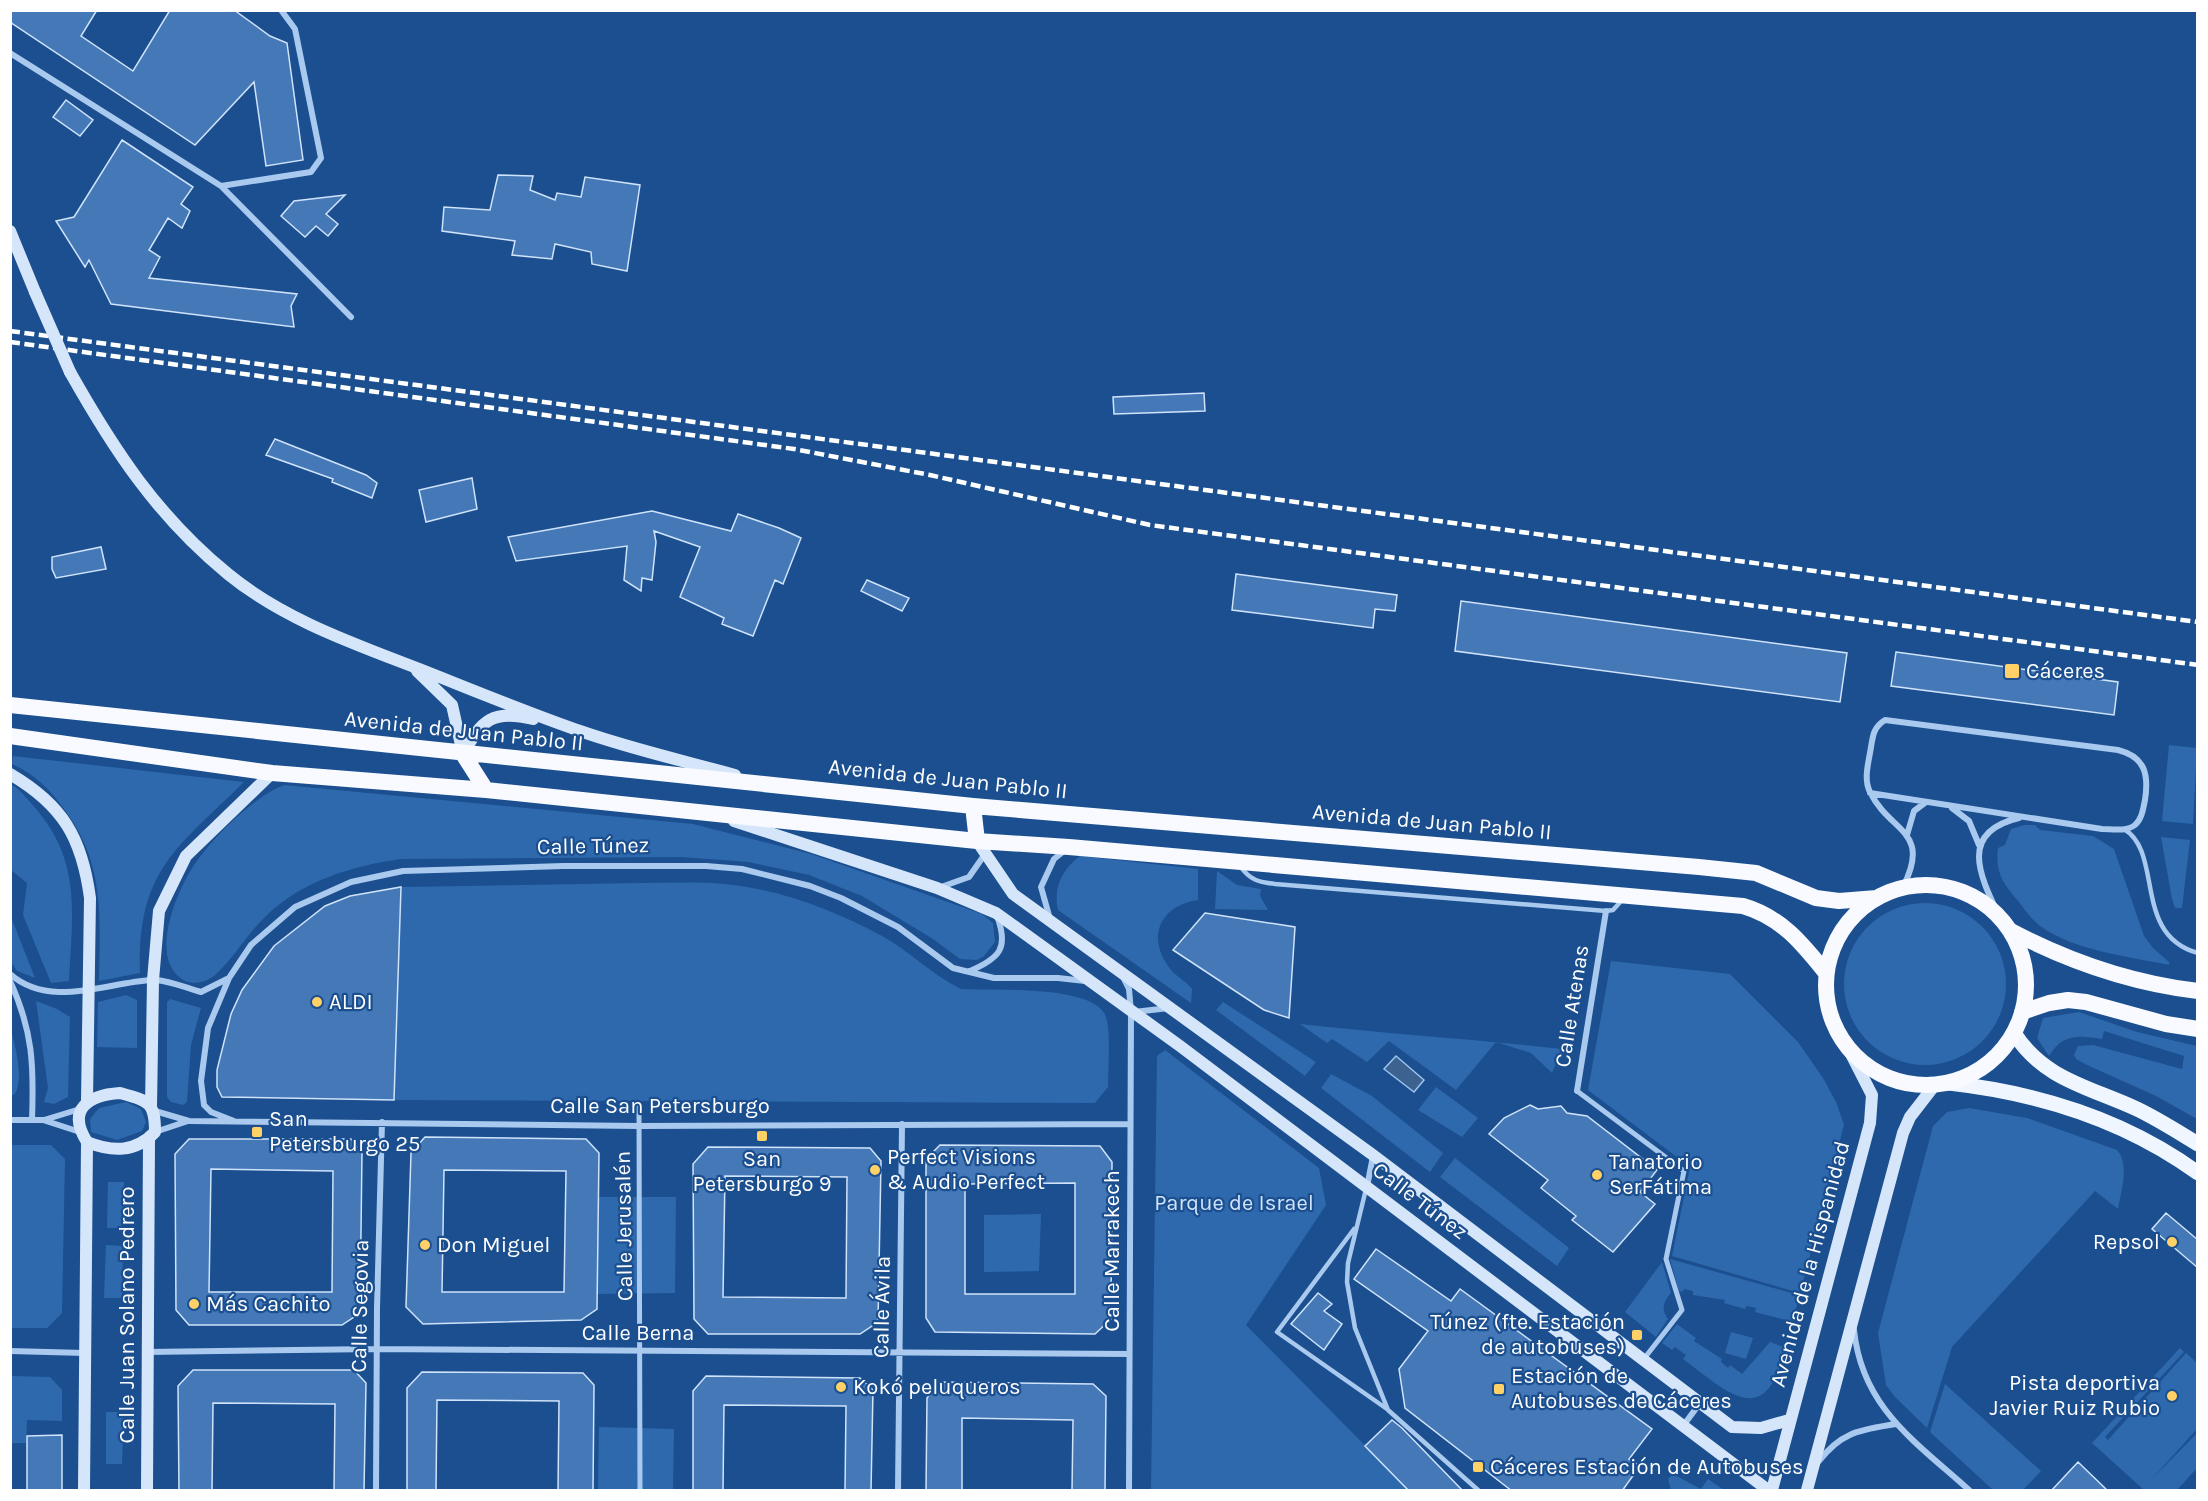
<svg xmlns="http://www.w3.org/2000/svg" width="2208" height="1501" viewBox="0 0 2208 1501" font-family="Karla,sans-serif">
<rect width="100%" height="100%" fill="#1b4f8f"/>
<path fill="#2e69ad" d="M2169,745L2197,748L2193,824L2162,821Z
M13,756L244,782C177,848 137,870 140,973L99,981C100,916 105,863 64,809C51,790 33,773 12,764Z
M11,784C22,791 28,800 37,810C82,864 72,915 69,981L51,983L23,915L27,883L11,870Z
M284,785L693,824L811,854L982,914L993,923L995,942L983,957L977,960L960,959L933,939L862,896L809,875L748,862L681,857L401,859C352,866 301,881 265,917C247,934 234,958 215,975C207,982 194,985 185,981C145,960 179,884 199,858C217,834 255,796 284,785Z
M2035,825L2040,830L2093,836L2114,849L2144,936L2153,948L2169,962V965C2127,956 2075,951 2040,926C2031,919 2025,910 2018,901C2003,883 1995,873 1998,848L2005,845L2011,829L2024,825Z
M2161,837L2190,840L2182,908H2175L2172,899Z
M1080,856L1198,869V900C1157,906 1145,942 1174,973C1180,979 1187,982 1192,989L1191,1003L1058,910C1053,888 1062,869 1080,856Z
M1217,871L1237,885L1261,889L1260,896L1268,910L1215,909Z
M639,883C663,883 688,882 712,883C771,886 830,908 882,936C910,951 932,975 961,989C991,991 1096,984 1106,1017C1111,1031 1108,1070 1108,1087L1095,1103L394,1100L401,887Z
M1844 984a81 81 0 1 1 162 0a81 81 0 1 1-162 0Z
M10,917H11L35,978L17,971L11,962Z
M1611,961L1730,974L1798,1042L1823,1078L1836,1102L1844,1125L1800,1293L1672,1256L1690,1167L1588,1090Z
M126,995L137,1000V1048L97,1047L98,1002Z
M170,999L201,1008L191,1045L187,1102L183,1105L171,1102L167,1097V1002Z
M36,1001L57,1009L70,1017L68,1097L54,1104L44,1102L48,1088Z
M1223,1002L1316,1062L1305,1076L1216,1010Z
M2079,1012L2137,1032L2197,1046V1119L2156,1096L2087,1065L2076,1059L2074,1055L2078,1046L2093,1045L2182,1069L2184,1056L2104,1031L2102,1039C2078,1035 2062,1034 2049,1056L2037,1038L2043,1018Z
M1300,1024C1387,1034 1475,1039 1562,1049L1552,1073L1531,1053L1496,1042L1456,1090L1389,1041L1367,1062L1332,1039L1327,1043Z
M10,1028C15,1044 25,1081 14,1095H11Z
M1165,1050L1319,1168L1326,1205L1246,1325L1409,1490H1151L1157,1056Z
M1331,1074L1372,1096L1443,1153L1430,1172L1321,1088Z
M1436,1087L1478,1118L1462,1137L1418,1110Z
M126,1102L141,1109L146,1122L142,1131L117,1140L91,1132L90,1119L99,1108Z
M1969,1108L2027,1118L2117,1150C2130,1164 2121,1192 2118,1209L2095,1191L1952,1347L1927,1428L1895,1397L1886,1385L1878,1333L1933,1126L1947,1112Z
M11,1145H51L65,1159L62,1313L47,1328H11Z
M1455,1158L1569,1248L1557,1266L1440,1177Z
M108,1182H124L122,1228H107Z
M598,1197H676L675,1293L597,1294Z
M1041,1214L1039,1271L984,1272V1215Z
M106,1245L123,1246L122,1298H104Z
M1670,1259L1799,1295L1793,1322L1755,1312L1756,1308L1747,1306L1745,1309L1724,1303L1725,1300L1693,1295V1291L1684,1289L1683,1292L1679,1291Z
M1662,1262L1671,1293C1663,1302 1661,1309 1668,1319L1656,1337L1625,1312Z
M1677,1324L1696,1338L1694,1341L1722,1359L1721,1362L1728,1368L1730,1365L1742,1374L1770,1342L1786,1348C1765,1430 1731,1395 1683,1359L1686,1355L1675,1347L1672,1350L1662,1343Z
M1731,1332L1753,1338L1746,1359L1725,1353Z
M2180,1348L2184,1352L2105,1437L2108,1440L2186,1353L2197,1363V1429L2151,1480L2197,1433V1468L2177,1490H2144L2092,1443Z
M11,1376L50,1377L62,1390V1421L27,1420L26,1443H11Z
M1945,1384L2041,1471L2023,1490H1993L1930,1432Z
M106,1412H124L122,1464H106Z
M599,1427L674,1429L673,1490H598Z
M1673,1474L1701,1489L1708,1479L1724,1490H1671L1668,1479Z"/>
<path fill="#3c6290" stroke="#9cc4f0" stroke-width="1.5" d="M1396,1056L1424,1080L1414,1092L1384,1069Z"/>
<path fill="#4478b7" stroke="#cfe3fa" stroke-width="1.5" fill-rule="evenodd" d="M10,10H97L81,36L133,71L170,10H234L270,36L287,43L303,160L266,166L254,82L195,145L10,22Z
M66,100L93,120L80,136L53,117Z
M122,140L193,187L181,204L190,211L182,228L168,218L149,250L160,257L149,278L297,294L291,306L294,327L111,304L89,260L85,267L56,221L74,217Z
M498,175L533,176L530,190L555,200L557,193L581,197L585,177L640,185L627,271L592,264L591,252L555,244L552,259L512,255L515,241L442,231L444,207L490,210Z
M345,195L326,214L338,224L328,236L316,226L305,237L281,216L294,201Z
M1204,393L1205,411L1114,414L1113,397Z
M275,439L366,475L377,483L372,498L332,482L333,479L266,455Z
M472,478L477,509L426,522L419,490Z
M652,511L731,531L738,514L779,528L801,538L783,584L775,580L753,636L722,624L724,618L680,597L700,547L654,531L656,542L652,580L642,578L641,591L624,580L627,546L516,561L508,537Z
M101,547L106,569L56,578L52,569V557Z
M1236,574L1397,595L1395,611L1375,609L1373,628L1232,610Z
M867,580L909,598L902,611L861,591Z
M1461,601L1847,653L1840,702L1455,651Z
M1896,652L2118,682L2114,715L1891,686Z
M401,887L394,1100L222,1097L217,1087V1070L231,1014L242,990L274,946L325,906L350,896Z
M1205,913L1295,927L1289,1018L1264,1010L1173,950Z
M1530,1105L1538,1109L1561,1106L1567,1113L1587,1116L1657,1170L1640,1192L1655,1204L1613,1252L1572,1220L1576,1216L1541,1188L1548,1180L1489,1134L1504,1118Z
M425,1137L586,1139L599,1153L597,1309L581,1320L423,1324L406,1307L411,1153ZM444,1170L566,1171L564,1292H442Z
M189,1139H351L362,1152L360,1313L342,1325H189L176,1310L175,1154ZM211,1169L333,1171L332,1292H209Z
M940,1145L1100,1146L1112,1162L1111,1319L1095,1334L935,1332L926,1318V1159ZM1075,1183V1294H965V1184Z
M708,1147L870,1148L881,1161L878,1322L860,1334H708L694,1319L693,1164ZM725,1176L847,1177L846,1298L723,1297Z
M2166,1213L2198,1240V1268L2152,1229Z
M1376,1249L1451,1301L1460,1289L1652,1429L1629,1459L1640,1466L1622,1491H1512L1405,1408L1399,1369L1428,1331L1354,1279Z
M1318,1293L1332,1304L1324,1311L1342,1324L1324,1350L1291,1324Z
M193,1370H354L366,1383L364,1491H334L335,1404L213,1403L212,1491H179L178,1386Z
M422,1372L583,1373L594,1385L593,1491H558L559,1401L437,1400L436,1491H407V1388Z
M706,1376L860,1378L873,1390L871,1491H845L846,1406L724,1405L723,1491H693V1391Z
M939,1382L1093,1384L1106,1396L1105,1491H1072L1073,1420L962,1418V1491H926L927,1398Z
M1392,1420L1402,1428L1463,1491H1409L1365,1446Z
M62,1435V1491H27V1436Z
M2078,1462L2108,1491H2051Z"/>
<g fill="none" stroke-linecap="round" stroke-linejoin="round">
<path stroke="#a9c9ee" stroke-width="4.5" d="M2124,829C2164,853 2132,935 2198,953
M1240,866C1250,880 1258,882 1275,884L1606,911L1613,910L1623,899
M1366,1189L1348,1263L1347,1282L1355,1328L1388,1410L1478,1490
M1354,1229L1277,1332L1387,1409"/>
<path stroke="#a9c9ee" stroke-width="5" d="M1577,1091L1684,1171L1666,1259L1682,1310L1643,1360
M639,1105L640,1490"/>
<path stroke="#a9c9ee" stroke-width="6" d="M10,53L221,186L351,317
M221,186L311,172L321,158L295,29L281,10
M1870,793L2102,829C2112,829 2126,832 2135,825C2142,819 2143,809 2145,800C2149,774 2145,757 2118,750L1885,720C1874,727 1873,734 1871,747C1869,761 1863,779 1870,792C1890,833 1932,830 1903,887
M1952,808L1969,821L1979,845
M1907,835L1914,811L1926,802
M941,887L969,877L985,854
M1999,916C1980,876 1958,832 2019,818
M1050,919L1041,887L1054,859L1064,851
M970,971C1000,958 1009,948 997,916
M10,974C50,1009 105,983 151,980C166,979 186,988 201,992L229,978
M1123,977L1129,989L1131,1012L1129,1490
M10,981C33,1031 34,1066 32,1120
M1134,1012L1169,1008
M1577,1091L1606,911
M155,1111L189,1121L639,1126L1130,1124
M10,1120H43L80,1132
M44,1120L80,1109
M234,1121L211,1112L204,1105L201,1081L208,1028L229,978L251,945L295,907L351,882L403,871L563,866H706L742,869L810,886L841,898L898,927L953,968L994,978H1058L1085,981
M155,1132L188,1121
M1367,1187L1373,1156
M1854,1330C1862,1408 1916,1442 1969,1490
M10,1351L85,1353
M147,1352L377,1349L1129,1354
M1683,1426L1700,1403
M1819,1461C1842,1431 1861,1430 1896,1424
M376,1490L377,1308L382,1122
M898,1490L902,1124"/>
<path stroke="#d6e6fa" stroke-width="12" d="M10,231L35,292
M70,372C114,450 157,516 228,574C284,620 355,644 422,670C475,691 528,713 583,732C632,749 684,761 735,775
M417,671L452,705L463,754
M463,754C482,720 492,709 533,719
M10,774C63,805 82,838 90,898L87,1101
M734,821L937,888L996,913L1180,1046L1768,1490
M977,841L1013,894L1373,1155L1732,1427L1761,1428L1789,1420
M120,1093C149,1101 155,1102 155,1132C135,1153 112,1152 87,1142C66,1109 89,1095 120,1093Z
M151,1107L153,980L159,911L186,856L272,773
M84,1490L87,1142
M147,1490L149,1139
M1772,1490L1870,1123L1872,1095L1850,1052
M1807,1490L1903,1133L1910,1117L1934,1086"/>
<path stroke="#f0f6ff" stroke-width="15" d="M2014,1033C2044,1080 2090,1087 2137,1109C2158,1119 2178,1132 2198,1144
M1949,1083C2038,1093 2125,1120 2198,1173"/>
<path stroke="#f8faff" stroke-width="16" d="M10,705L973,806L1699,867L1756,873L1816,898L1839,901L1877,898
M10,736L272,773L486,790L977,841L1069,847L1743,906C1781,917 1802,943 1826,973
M463,754L486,790
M973,806L977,841
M1826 985a100 100 0 1 1 200 0a100 100 0 1 1-200 0Z
M2011,931C2070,962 2131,983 2198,991
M2022,1012L2049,1003L2068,1000L2086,1002L2166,1024L2198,1029"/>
<path stroke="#fff" stroke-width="4.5" stroke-dasharray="10 4.5" stroke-linecap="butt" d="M10,331L2198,622
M10,342L794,449L930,475L1150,525L2198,665"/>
<path stroke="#d6e6fa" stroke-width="12" d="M35,292L70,372"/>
</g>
<g fill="#ffd166" stroke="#1b4f8f" stroke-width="2">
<rect x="2004" y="663" width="16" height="16" rx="3"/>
<circle cx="317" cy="1002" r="6"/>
<rect x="251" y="1126" width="12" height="12" rx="3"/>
<rect x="756" y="1130" width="12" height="12" rx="3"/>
<circle cx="875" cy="1170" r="6"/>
<circle cx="1597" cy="1175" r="6"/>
<circle cx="2172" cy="1242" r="6"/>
<circle cx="425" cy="1245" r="6"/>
<circle cx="194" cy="1304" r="6"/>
<rect x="1631" y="1329" width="12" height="12" rx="3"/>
<circle cx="841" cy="1387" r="6"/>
<rect x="1493" y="1383" width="12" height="12" rx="3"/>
<circle cx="2172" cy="1396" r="6"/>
<rect x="1472" y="1461" width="12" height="12" rx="3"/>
</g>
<g text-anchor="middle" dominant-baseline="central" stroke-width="4.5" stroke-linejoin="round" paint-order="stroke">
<g font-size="22" fill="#fff" stroke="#1b4f8f" text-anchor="start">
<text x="2026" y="671">Cáceres</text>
<text x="329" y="1002">ALDI</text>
<text x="269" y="1119">San<tspan x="269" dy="25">Petersburgo 25</tspan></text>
<text x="887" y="1157">Perfect Visions<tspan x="887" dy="25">&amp; Audio Perfect</tspan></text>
<text x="762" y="1159" text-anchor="middle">San<tspan x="762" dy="25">Petersburgo 9</tspan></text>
<text x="1609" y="1162">Tanatorio<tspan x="1609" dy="25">SerFátima</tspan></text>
<text x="2160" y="1242" text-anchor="end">Repsol</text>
<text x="437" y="1245">Don Miguel</text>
<text x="206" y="1304">Más Cachito</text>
<text x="1625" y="1322" text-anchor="end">Túnez (fte. Estación<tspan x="1625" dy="25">de autobuses)</tspan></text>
<text x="1511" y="1376">Estación de<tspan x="1511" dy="25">Autobuses de Cáceres</tspan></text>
<text x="2160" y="1383" text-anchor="end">Pista deportiva<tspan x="2160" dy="25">Javier Ruiz Rubio</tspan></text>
<text x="853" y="1387">Kokó peluqueros</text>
<text x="1490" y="1467">Cáceres Estación de Autobuses</text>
</g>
<g font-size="22" fill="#fff" stroke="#1b4f8f">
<text transform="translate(464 731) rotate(6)">Avenida de Juan Pablo II</text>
<text transform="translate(948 779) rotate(6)">Avenida de Juan Pablo II</text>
<text transform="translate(1432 822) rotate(5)">Avenida de Juan Pablo II</text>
<text transform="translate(593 846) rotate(-1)">Calle Túnez</text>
<text transform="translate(1572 1006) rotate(-81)">Calle Atenas</text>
<text x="660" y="1106">Calle San Petersburgo</text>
<text transform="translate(1420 1201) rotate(37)">Calle Túnez</text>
<text transform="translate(624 1226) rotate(-91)">Calle Jerusalén</text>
<text transform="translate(1112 1251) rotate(-90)">Calle Marrakech</text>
<text transform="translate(1810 1264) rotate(-75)">Avenida de la Hispanidad</text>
<text transform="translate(360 1306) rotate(-89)">Calle Segovia</text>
<text transform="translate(882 1307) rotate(-89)">Calle Ávila</text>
<text transform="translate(127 1315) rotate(-90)">Calle Juan Solano Pedrero</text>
<text x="638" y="1333">Calle Berna</text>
</g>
<g font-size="22" fill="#cfe3fa" stroke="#1b4f8f">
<text x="1234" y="1203">Parque de Israel</text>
</g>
</g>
<rect width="2208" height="1501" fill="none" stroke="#ffffff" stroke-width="24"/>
</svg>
